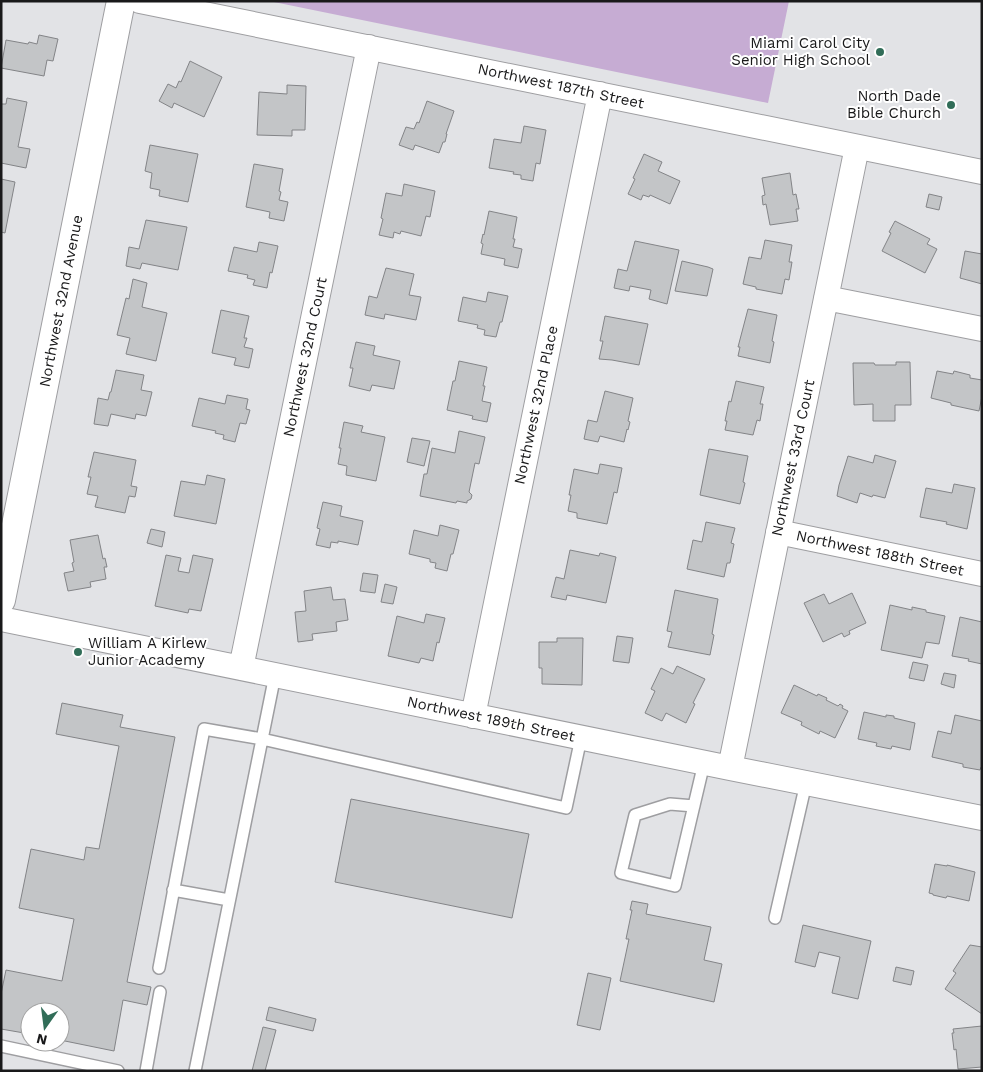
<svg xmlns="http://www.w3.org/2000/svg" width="983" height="1072" viewBox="0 0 983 1072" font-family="'Work Sans',sans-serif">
<rect width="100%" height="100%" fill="#e2e3e6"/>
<path fill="#c6acd3" d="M269,1H789L768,103Z"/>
<path fill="#c3c5c7" stroke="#838487" d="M39,35L58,39L53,61L47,60L44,76L1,68L6,40L28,44L29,42L37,44Z
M190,61L222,77L204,117L174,103L172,108L159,101L168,84L176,88L179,81L181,82Z
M287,85L306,86L305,130H292V136L257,135L259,92L287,94Z
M7,98L27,102L18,147L30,149L26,168L1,163V104H6Z
M427,101L454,111L446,134H447L445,142H443L439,153L415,145L413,150L399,145L406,127L414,129L417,122L419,123Z
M524,126L546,130L540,164L536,163L533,181L521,179V175L513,174L514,172L489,168L494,139L521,143Z
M150,145L198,154L188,202L159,196L160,190L150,188L152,173L145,171Z
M644,154L662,162L658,171L680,181L670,204L650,195L649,197L643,195L641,200L628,194L635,179L633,178Z
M254,164L283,169L279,191L281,192L279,200L288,202L284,221L269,218L270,212L246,207Z
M790,173L793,195L796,194L799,209H796L798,221L770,225L766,204L763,205L762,196L765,195L762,178Z
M1,179L15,182L5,233L1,232Z
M404,184L435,191L430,217L426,216L421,236L401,231L400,234L394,232L393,238L379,235L383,219L381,218L386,193L402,196Z
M929,194L942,197L939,210L926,207Z
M489,211L517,217L513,239H515L513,247L522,249L518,268L504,265L505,259L481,254L483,244L481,243L483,234L484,235Z
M146,220L187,227L178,270L142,263L140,269L126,266L129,247L139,249Z
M895,221L930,239L927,244L937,249L925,273L882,251L891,233L889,232Z
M765,240L792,245L789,262H792L789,280L785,279L782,294L756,289V287L743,284L749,257L761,259Z
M635,241L679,250L667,304L649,299L651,290L630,286L629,291L614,288L618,269L627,271Z
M259,242L278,246L272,273L270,272L267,288L253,285L255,280L247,278L248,275L228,271L234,247L257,252Z
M965,251L982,254V284L960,278Z
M682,261L708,267L713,269L707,296L675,291Z
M386,268L414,274L409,295L421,297L416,320L385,314L384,319L365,315L369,296L377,298Z
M133,279L147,283L142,307L167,313L156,361L126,354L130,338L117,335L126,298L129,299Z
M488,292L508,296L502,322H500L496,337L484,335L485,330L477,328L478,325L458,321L463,297L486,302Z
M748,309L777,315L772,341L774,342L770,363L738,356L740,347H738Z
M221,310L249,316L244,338H247L244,347L253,349L249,368L234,365L236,358L212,353Z
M605,316L648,324L639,365L612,360L599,359L603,341H600Z
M356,342L375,346L373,355L400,361L394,389L372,385L370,391L349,386L353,368H350Z
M459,361L487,367L483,386H485L482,401L491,403L487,422L472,419L473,416L447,410L453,381H455Z
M896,362H910L911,405H895V421H873V404L854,405L853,363H874L875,365H896Z
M116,370L144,375L141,390L152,392L146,416L136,414L135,419L111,414L108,426L94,424L98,398L108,400L110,392H111Z
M937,371L953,374L954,371L970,375V378L982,380V396L979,411L951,405V403L931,398Z
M736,381L764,387L760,404H763L760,421L757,420L753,435L725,430L727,421H725L729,401L731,402Z
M605,391L633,398L628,421L630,422L628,430L627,429L624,442L600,436L598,442L584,439L588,420L597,422Z
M227,395L248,399L246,409L250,410L246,424L240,423L235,442L223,439L224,435L215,433L216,431L192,426L199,398L225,404Z
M344,422L363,426L361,432L385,437L376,481L346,475L347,466L338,464L341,448H339Z
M459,431L485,437L479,464L475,463L469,492L472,495L471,499L467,501V503L457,501L456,503L420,496L424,474H427L432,448L455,453Z
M412,438L430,441L424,466L407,462Z
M709,449L748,456L743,482L745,483L740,504L700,495Z
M94,452L136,460L131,486L137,487L135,497L129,496L125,513L95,507L98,496L87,494L91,477H88Z
M875,455L896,461L885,498L873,495L872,497L860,493L857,503L837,496L839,485L848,456L873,463Z
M600,464L622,468L617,493L614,492L607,524L577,518V513L568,511L571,495H569L574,469L598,474Z
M207,475L225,479L216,524L174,516L181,481L205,485Z
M954,484L975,488L967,529L946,524L947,522L920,517L926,488L952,493Z
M323,502L342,506L340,516L363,521L358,545L338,541V543L331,542L330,548L316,545L320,529L317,528Z
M706,522L735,528L731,543L734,544L730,563H727L724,577L687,569L693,540L702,542Z
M440,525L459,530L453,554H451L447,571L435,568L436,563L430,562V559L409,554L414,530L438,536Z
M151,529L165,532L162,547L147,543Z
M98,535L103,559L105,558L107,567H104L106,579L90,582L91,587L68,591L64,573L74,571L72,563L74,562L70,540Z
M570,550L599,556L600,553L616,557L606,603L567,595L566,600L551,597L556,577L564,579Z
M166,555L181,558L178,571L189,573L193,555L213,559L201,611L189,609L188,613L155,606Z
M363,573L378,575L375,593L360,591Z
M385,584L397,587L393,604L381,602Z
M331,587L333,600L345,599L348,620L336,622L337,631L312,634L313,640L298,642L295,612L306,611L304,591Z
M675,590L718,599L712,634L714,635L710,655L668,647L672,632L667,631Z
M852,593L866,623L849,631L850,634L844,637L842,633L823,642L804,603L824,594L829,604Z
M890,605L912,610V607L926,610V612L945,616L939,644L926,642L922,658L881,650Z
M426,614L445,618L439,643L437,642L433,661L421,658L419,663L388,656L397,616L424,623Z
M960,617L982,622V664L968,661L969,659L952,656Z
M617,636L633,638L629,663L613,661Z
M557,638H583L582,685L542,684V668H539V642H557Z
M913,662L928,665L924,681L909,678Z
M677,666L705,679L693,703L695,704L686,723L666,713L662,721L645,713L655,691L651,689L661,668L673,674Z
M944,673L956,675L954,688L941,684Z
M794,685L817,696L818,694L827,698L826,700L838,706L840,704L843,706L842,708L848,711L835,738L820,731L819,734L801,725L802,722L781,713Z
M62,703L123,715L120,727L175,737L127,982L151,987L147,1005L123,1000L114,1051L60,1040V1012H30V1034L1,1029V994L6,970L62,981L74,919L19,908L31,849L84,860L86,847L99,849L119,746L56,734Z
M864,712L886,717V715L894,716V718L915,723L910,750L892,746L891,749L876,746L877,743L858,739Z
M955,715L982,721V767H981L980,770L963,767V764L932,757L938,731L951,734Z
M351,799L529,834L512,918L335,882Z
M935,864L947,866V865L975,872L969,901L947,896L946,898L933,895V894L929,893Z
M632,901L648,904L646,914L711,927L704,960L722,964L714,1002L620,981L629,939H626L632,910H630Z
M803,925L871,941L858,999L832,993L840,957L819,952L815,967L795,962Z
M970,945L982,947V1014L945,989L956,973L953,971Z
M896,967L914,971L911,985L893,981Z
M588,973L611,978L600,1030L577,1025Z
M269,1007L316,1019L313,1031L266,1020Z
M982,1026V1067L958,1069L956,1049L954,1050L952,1033H954L953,1029Z
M263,1027L276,1030L265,1071H252Z"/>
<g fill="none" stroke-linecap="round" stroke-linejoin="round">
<defs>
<path id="lane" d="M694,806L670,804L635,815L621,873L675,886L704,763
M173,890L229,900
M775,918L806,783
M159,968L204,729L262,739L566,808L581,738
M1,1046L118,1071
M146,1071L160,992
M195,1071L275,675"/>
<path id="street" d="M140,1L982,172
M826,298L982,329
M778,532L982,574
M1,619L730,768L982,818
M241,668L369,47
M473,716L600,94
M730,768L857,147"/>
<path id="secondary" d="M1,600L121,1"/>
</defs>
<use href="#lane" stroke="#9e9ea1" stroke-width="14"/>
<use href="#street" stroke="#9e9ea1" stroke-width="26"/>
<use href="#secondary" stroke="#9e9ea1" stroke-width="30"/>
<use href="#lane" stroke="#fff" stroke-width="11"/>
<use href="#street" stroke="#fff" stroke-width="24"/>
<use href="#secondary" stroke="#fff" stroke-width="28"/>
</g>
<g fill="#316d58" stroke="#fff" stroke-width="2">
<circle cx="880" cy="52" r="5"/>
<circle cx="951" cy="105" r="5"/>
<circle cx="78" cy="652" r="5"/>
</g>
<g text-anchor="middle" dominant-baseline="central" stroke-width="4" stroke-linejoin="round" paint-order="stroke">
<g font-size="15" fill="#19191a" stroke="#fff" text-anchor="end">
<text x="870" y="43">Miami Carol City<tspan x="870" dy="17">Senior High School</tspan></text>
<text x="941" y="96">North Dade<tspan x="941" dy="17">Bible Church</tspan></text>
<text x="88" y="643" text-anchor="start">William A Kirlew<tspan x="88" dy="17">Junior Academy</tspan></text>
</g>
<g font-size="15" fill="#19191a" stroke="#fff">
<text transform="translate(561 86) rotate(12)">Northwest 187th Street</text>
<text transform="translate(61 301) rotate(-79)">Northwest 32nd Avenue</text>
<text transform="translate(305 357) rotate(-78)">Northwest 32nd Court</text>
<text transform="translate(536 405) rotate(-78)">Northwest 32nd Place</text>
<text transform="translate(793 458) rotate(-78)">Northwest 33rd Court</text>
<text transform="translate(880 553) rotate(12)">Northwest 188th Street</text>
<text transform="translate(491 719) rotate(12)">Northwest 189th Street</text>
</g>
</g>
<rect width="983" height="1072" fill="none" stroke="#19191a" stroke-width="5"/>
<g transform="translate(45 1027) rotate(194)"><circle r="24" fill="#ffffff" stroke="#a3a3a3"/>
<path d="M0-4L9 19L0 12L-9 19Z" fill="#316d58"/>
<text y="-8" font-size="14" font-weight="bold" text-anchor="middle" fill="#19191a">N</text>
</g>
</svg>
